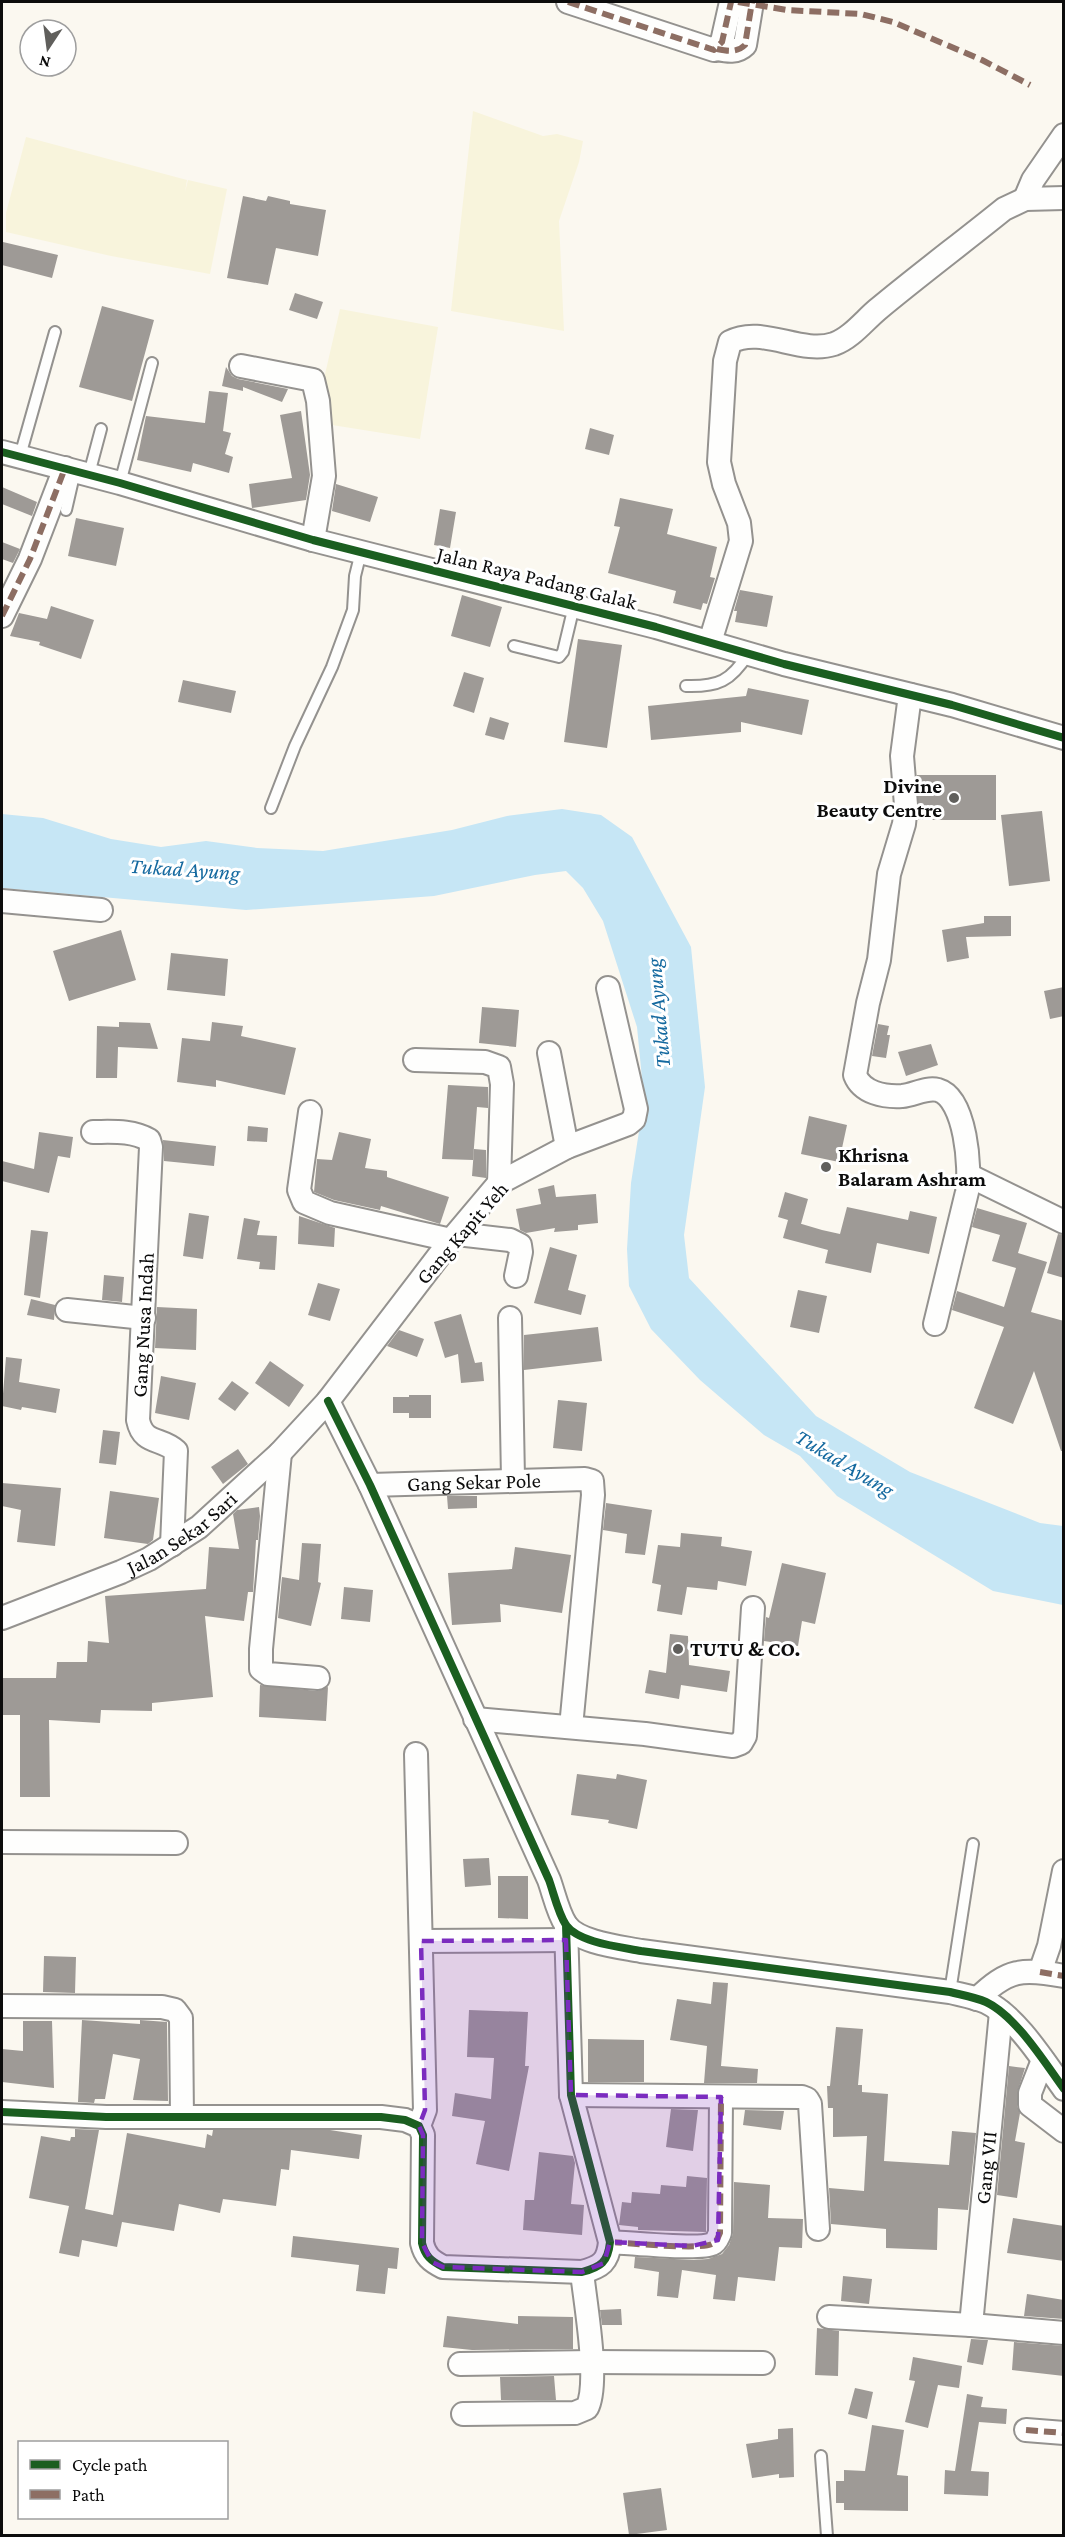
<svg xmlns="http://www.w3.org/2000/svg" width="1065" height="2537" viewBox="0 0 1065 2537" font-family="'Crimson Pro',serif">
<rect width="100%" height="100%" fill="#fbf8f0"/>
<path fill="#f8f4dc" d="M473,111L543,136L557,134L583,141L579,162L559,221L564,331L451,311Z
M26,137L187,180L185,192L188,180L227,189L210,274L111,256L6,232V213Z
M340,309L438,327L420,439L332,425L323,383Z"/>
<path fill="#c6e6f5" d="M562,809L601,815L632,837L691,947L705,1087L684,1235L689,1278L816,1416L910,1472L1040,1523L1063,1526V1605L993,1591L837,1496L800,1456L764,1435L700,1380L651,1329L629,1286L627,1249L631,1183L644,1099L637,1027L603,921L583,888L566,871L535,875L434,896L246,910L2,888V814L43,818L111,839L161,847L206,841L257,848L323,851L452,830L507,816Z"/>
<path fill="#9e9a96" d="M243,196L266,201L268,196L290,201V204L326,210L318,256L276,248L268,285L227,278Z
M3,242L58,255L52,278L2,265Z
M295,293L323,302L317,319L289,310Z
M102,306L154,320L132,401L79,387Z
M226,367L232,376L238,379L288,389L282,402L243,387V391L222,386Z
M209,391L228,393L223,431L231,433L225,454L233,457L229,473L193,463L191,472L137,460L146,416L205,423Z
M301,411L310,475L306,500L252,508L249,484L292,478L280,415Z
M590,428L614,435L609,455L585,449Z
M336,484L378,497L370,522L332,511Z
M2,487L37,502L32,516L2,504Z
M620,498L673,509L667,534L717,547L710,577L715,578L707,604L703,603L701,610L673,603L676,591L608,573L620,527L614,526Z
M440,509L456,512L450,548L434,545Z
M76,518L124,528L116,566L68,556Z
M2,542L20,549L13,563L2,559Z
M740,590L773,596L767,627L735,622L737,611H734Z
M462,595L502,607L490,647L451,636Z
M51,606L94,620L81,659L39,645L40,642L10,636L19,613L47,619Z
M578,639L622,645L607,748L564,742Z
M464,672L484,678L474,713L453,706Z
M183,680L236,691L231,713L178,702Z
M748,688L809,700L802,735L741,722V732L651,740L648,706L746,696Z
M490,717L509,723L504,740L485,735Z
M917,775H996V820H918Z
M1042,811L1050,881L1009,886L1001,815Z
M984,916H1011V936L966,937L969,958L947,962L942,930L984,923Z
M121,930L136,980L69,1001L53,951Z
M171,953L228,959L225,996L167,990Z
M1064,987V1016L1050,1019L1044,991Z
M482,1007L519,1010L516,1047L479,1043Z
M119,1022L150,1023L158,1049L118,1047L117,1078H96L97,1026L119,1027Z
M212,1022L243,1026L241,1036L296,1048L285,1095L216,1080V1087L177,1082L182,1038L210,1041Z
M878,1024L889,1026L887,1035H890L886,1058L872,1056Z
M931,1044L938,1065L906,1076L898,1052Z
M448,1085L488,1087V1108L477,1107L473,1160L442,1159Z
M809,1116L847,1125L839,1162L801,1154Z
M248,1126L268,1128L267,1142L247,1141Z
M39,1132L73,1137L70,1158L58,1156L49,1193L2,1181V1161L34,1169Z
M339,1132L371,1139L365,1168L387,1171V1177L449,1197L440,1224L381,1206L380,1210L334,1200L314,1192L317,1159L332,1160Z
M163,1140L216,1146L214,1166L164,1161Z
M474,1149L486,1150V1178L472,1176Z
M554,1185L556,1197L596,1194L598,1223L578,1225V1230L554,1232L555,1228L526,1233L520,1230L516,1209L541,1204L538,1189Z
M785,1192L808,1199L801,1224L795,1222L822,1230L840,1234L847,1207L908,1220L910,1211L937,1217L929,1254L877,1243L871,1273L825,1263L828,1250L783,1238L788,1220L778,1217Z
M977,1208L1027,1223L1018,1253L1047,1262L1031,1312L1064,1321V1451H1061L1034,1371L1013,1424L974,1408L1004,1327L952,1310L957,1291L1004,1307L1016,1268L992,1261L1000,1235L972,1227Z
M189,1213L209,1216L203,1259L183,1256Z
M299,1216L335,1228L334,1247L298,1244Z
M244,1218L260,1221L257,1235L277,1236L275,1270L259,1269L260,1262L237,1259Z
M31,1230L48,1232L40,1298L24,1295Z
M1058,1234L1064,1235V1278L1047,1273Z
M550,1247L577,1255L568,1290L586,1295L581,1315L534,1303Z
M104,1275L124,1277L122,1302L102,1300Z
M318,1283L340,1289L330,1321L308,1315Z
M798,1290L827,1296L819,1333L790,1327Z
M31,1299L55,1305L54,1320L27,1315Z
M157,1307L197,1309L196,1350L155,1348Z
M461,1314L475,1363L482,1362L484,1381L461,1383L458,1354L445,1358L434,1322Z
M598,1327L602,1361L524,1370V1335Z
M399,1330L424,1339L417,1357L387,1346Z
M6,1357L22,1359L19,1382L60,1389L56,1413L22,1407L21,1410L2,1406Z
M270,1361L304,1385L289,1407L255,1383Z
M161,1376L196,1383L189,1420L155,1413Z
M232,1381L249,1393L235,1411L218,1399Z
M409,1395H431V1418H409V1413H393V1397H409Z
M558,1400L587,1403L582,1451L553,1448Z
M103,1430L120,1432L116,1465L99,1463Z
M238,1449L248,1464L223,1484L211,1467Z
M2,1483L61,1488L55,1546L17,1542L21,1510L2,1506Z
M110,1491L159,1498L153,1540L148,1544L104,1538Z
M447,1496H477V1508L448,1509Z
M606,1503L652,1510L645,1555L625,1553L627,1534L603,1530Z
M259,1507L260,1516L258,1540H256L253,1592H248L244,1621L205,1616L213,1697L152,1703V1711L101,1710L100,1723L49,1720L50,1797H20V1715H2V1678H56L57,1662H87L88,1641L109,1643L105,1596L206,1589L209,1547L239,1549L233,1514L237,1510Z
M681,1533L722,1537L721,1546L752,1551L746,1586L718,1581L717,1590L687,1587L682,1615L657,1611L661,1585L652,1583L658,1545L680,1547Z
M302,1543L321,1544L318,1582L321,1583L311,1626L278,1618L282,1577L299,1580Z
M515,1547L571,1555L562,1613L500,1604L501,1622L452,1625L448,1573L512,1569Z
M782,1563L826,1573L815,1624L802,1621L798,1646L764,1641L766,1617L769,1618Z
M344,1587L373,1590L370,1622L341,1619Z
M670,1634L688,1636L689,1665L730,1671L727,1692L681,1685L679,1699L645,1693L649,1670L666,1673Z
M260,1685L317,1691L328,1687L326,1721L259,1717Z
M577,1774L616,1779L617,1774L647,1780L637,1829L608,1823L609,1820L571,1815Z
M489,1858L491,1885L465,1887L463,1859Z
M498,1876H528V1919L498,1918Z
M44,1956L76,1957L75,1993L43,1992Z
M713,1982L728,1983L721,2066L758,2069L757,2083H704L707,2046L670,2040L677,1999L711,2004Z
M469,2010L528,2012L525,2066H529L509,2171L476,2164L485,2121L452,2116L455,2093L491,2099L494,2058L467,2057Z
M82,2020L140,2024V2020L167,2022L168,2101L133,2100L140,2059L113,2054L105,2099H95L94,2103L78,2102Z
M23,2021H52L54,2088L2,2082V2049L23,2051Z
M836,2027L863,2029L858,2085H862V2092L888,2094L884,2161L949,2165L952,2131L976,2133L968,2210L938,2208L937,2250L886,2248V2229L831,2224L829,2188L864,2191L867,2136L833,2137V2108H828L827,2086H830Z
M588,2039L644,2040V2082H588Z
M1009,2066L1025,2068L1017,2093V2106L1020,2113L1015,2141L1025,2143L1017,2198L997,2195Z
M671,2109L698,2110L693,2151L666,2147Z
M745,2110L784,2111L781,2130L743,2125Z
M75,2129L99,2130L85,2209L113,2215L127,2133L205,2148L207,2134L212,2136L213,2130H330L362,2135L359,2159L291,2150L289,2170L281,2169L276,2206L223,2199L220,2213L179,2204L174,2231L122,2222L117,2247L82,2240L79,2257L59,2253L69,2206L29,2198L41,2136L70,2141L71,2137H75Z
M539,2152L573,2156L575,2163L571,2204L584,2205L582,2235L523,2230L525,2200H534Z
M687,2176L707,2178L706,2232L638,2230V2227L619,2225L622,2202L631,2203L632,2192L660,2194L661,2185L686,2187Z
M734,2182L770,2185L768,2218L803,2219L802,2248L779,2247L775,2281L738,2277L735,2301L713,2299L716,2275L682,2270L678,2298L657,2296L659,2272L634,2268L635,2257L694,2260L708,2259L722,2254L729,2245L733,2234Z
M1013,2218L1064,2226V2261L1007,2253Z
M293,2236L399,2248L397,2269L388,2268L385,2294L356,2291L359,2265L291,2257Z
M843,2276L872,2279L869,2304L841,2301Z
M1027,2294L1064,2300V2319L1024,2316Z
M621,2309L622,2325H602L600,2310Z
M447,2316L518,2324V2316L573,2317V2349L472,2350L443,2347Z
M817,2328L839,2331L838,2376L815,2375Z
M971,2339L988,2340L983,2365L967,2362Z
M1014,2342L1064,2346V2376L1012,2370Z
M913,2357L962,2366L959,2388L938,2385L928,2428L905,2422L915,2381L909,2380Z
M554,2376L556,2400H501L500,2377Z
M855,2388L873,2392L867,2419L848,2414Z
M967,2394L983,2397L981,2407L1007,2409L1006,2424L979,2422L971,2471L989,2472L988,2496L944,2494L945,2470L955,2471Z
M872,2425L904,2430L897,2475L908,2476V2511L844,2510V2503H836V2481H844V2470L865,2471Z
M793,2428L794,2477L779,2478V2474L752,2478L746,2444L778,2439V2429Z
M661,2488L667,2530L629,2535L623,2493Z"/>
<g fill="none" stroke-linecap="round" stroke-linejoin="round">
<defs>
<path id="service" d="M20,456L55,332
M89,474L101,429
M120,483L152,363
M66,510L75,471
M514,646L559,657L563,652L574,606
M686,686C718,687 731,681 748,654
M271,808L295,746L332,667L353,610L355,576L361,552
M950,1992L973,1844
M821,2456L827,2536"/>
<g id="minor">
<path d="M568,2L714,50L722,42L731,2"/>
<path d="M717,49C727,51 737,53 745,45L752,2"/>
<path d="M1025,199L1033,180L1064,135"/>
<path d="M241,366L313,380L318,401L324,476L313,540"/>
<path d="M2,452L120,483L313,540L656,627L784,664L952,705L1064,738"/>
<path d="M2,616L30,559L65,468"/>
<path d="M710,642L741,541L739,523L724,484L719,462L725,361L730,342C762,325 800,355 834,344C851,338 864,321 877,310C919,275 962,243 1004,209L1025,199L1064,198"/>
<path d="M910,695L902,756L906,805L904,824L889,874L879,960L868,1003L855,1075C862,1093 884,1097 902,1096C914,1095 926,1087 938,1090C966,1098 971,1169 967,1192L935,1324"/>
<path d="M2,901L101,910"/>
<path d="M549,1053L567,1147"/>
<path d="M415,1060L485,1062L499,1067L502,1084L499,1183"/>
<path d="M310,1112L299,1190L304,1202L330,1213L451,1240"/>
<path d="M93,1132C112,1132 132,1130 149,1140L151,1147L138,1420C143,1445 161,1437 176,1451L172,1545"/>
<path d="M970,1176L1064,1222"/>
<path d="M457,1234L510,1240L520,1245L521,1252L516,1276"/>
<path d="M67,1310L144,1318"/>
<path d="M510,1318L513,1479"/>
<path d="M328,1401L370,1485L549,1880C554,1894 558,1913 566,1925C579,1943 621,1947 641,1951L950,1992C962,1995 975,1997 986,2002C1016,2016 1045,2063 1064,2089"/>
<path d="M280,1453L261,1649V1669L268,1674L318,1678"/>
<path id="s1" d="M370,1485L585,1479L592,1481L593,1495L571,1727"/>
<path id="s2" d="M2,1618L121,1572L149,1559L199,1527L280,1453L328,1401L451,1240L499,1183L567,1147L628,1124L634,1119L636,1109L608,988"/>
<path d="M475,1719L645,1734L733,1746L741,1743L745,1736L753,1608"/>
<path d="M416,1754L425,2110L419,2126"/>
<path d="M2,1842L176,1843"/>
<path d="M421,1941L566,1940"/>
<path d="M1040,1972L1049,1946L1064,1871"/>
<path d="M977,1999C1008,1969 1022,1968 1064,1976"/>
<path d="M2,2006L162,2007L175,2010L181,2018L182,2117"/>
<path d="M1043,2060L1030,2093V2105L1064,2131"/>
<path d="M571,2095L802,2097L807,2099L810,2104L818,2229"/>
<path d="M2,2112L106,2117H381L405,2120L419,2126L423,2135L422,2243C425,2256 431,2261 443,2267L582,2272C601,2267 608,2262 610,2242L571,2095L566,1925"/>
<path d="M610,2242C628,2243 700,2250 712,2244C717,2242 718,2237 720,2233L721,2097"/>
<path d="M829,2317L971,2325L1064,2333"/>
<path id="s3" d="M971,2325L1001,2012"/>
<path d="M460,2364L591,2362L763,2363"/>
<path d="M463,2414L575,2413L587,2408C600,2383 585,2302 582,2272"/>
<path d="M1026,2430L1064,2433"/>
</g>
</defs>
<use href="#service" stroke="#94928f" stroke-width="14"/>
<use href="#minor" stroke="#94928f" stroke-width="26"/>
<use href="#service" stroke="#fefefd" stroke-width="10"/>
<use href="#minor" stroke="#fefefd" stroke-width="22"/>
<path stroke="#8d6e63" stroke-width="6" stroke-dasharray="12 6" stroke-linecap="butt" d="M568,2L714,50L722,42L731,2
M738,2L787,10L861,14L893,22L982,60L1030,85
M717,49C727,51 737,53 745,45L752,2
M2,616L30,559L65,468
M1040,1972L1064,1976
M610,2242C628,2243 700,2250 712,2244C717,2242 718,2237 720,2233L721,2097
M1026,2430L1064,2433"/>
<defs>
<path id="cycleway" d="M2,452L120,483L313,540L656,627L784,664L952,705L1064,738
M328,1401L370,1485L549,1880C554,1894 558,1913 566,1925C579,1943 621,1947 641,1951L950,1992C962,1995 975,1997 986,2002C1016,2016 1045,2063 1064,2089
M2,2112L106,2117H381L405,2120L419,2126L423,2135L422,2243C425,2256 431,2261 443,2267L582,2272C601,2267 608,2262 610,2242L571,2095L566,1925"/>
</defs>
<use href="#cycleway" stroke="#fff" stroke-width="11"/>
<use href="#cycleway" stroke="#1b5e20" stroke-width="8"/>
</g>
<path fill="#7b2cbf" fill-opacity="0.2" stroke="#7b2cbf" stroke-width="4.5" stroke-dasharray="12 8" stroke-linejoin="round" d="M566,1940L571,2095L721,2097L718,2240L692,2246L610,2242L604,2263L582,2272L443,2267L432,2262L422,2243L423,2135L419,2126L425,2110L421,1941Z"/>
<g fill="#605f5c" stroke="#fff" stroke-width="2">
<circle cx="954" cy="798" r="6"/>
<circle cx="826" cy="1167" r="6"/>
<circle cx="678" cy="1649" r="6"/>
</g>
<g text-anchor="middle" dominant-baseline="central" stroke-width="6" stroke-linejoin="round" paint-order="stroke">
<g font-size="21" fill="#0c0c0c" stroke="#fff">
<text transform="translate(537 578) rotate(14)">Jalan Raya Padang Galak</text>
<text transform="translate(462 1233) rotate(-49)">Gang Kapit Yeh</text>
<text transform="translate(143 1325) rotate(-87)">Gang Nusa Indah</text>
<text stroke="none"><textPath href="#s1" startOffset="104">Gang Sekar Pole</textPath></text>
<text stroke="none"><textPath href="#s2" startOffset="200">Jalan Sekar Sari</textPath></text>
<text stroke="none"><textPath href="#s3" startOffset="158">Gang VII</textPath></text>
</g>
<g font-size="21" font-weight="bold" fill="#0c0c0c" stroke="#fff" text-anchor="start">
<text x="942" y="786" text-anchor="end">Divine<tspan x="942" dy="24">Beauty Centre</tspan></text>
<text x="838" y="1155">Khrisna<tspan x="838" dy="24">Balaram Ashram</tspan></text>
<text x="690" y="1649">TUTU &amp; CO.</text>
</g>
<g font-size="22" font-style="italic" fill="#14699f" stroke="#fff">
<text transform="translate(185 869) rotate(4)">Tukad Ayung</text>
<text transform="translate(658 1013) rotate(-95)">Tukad Ayung</text>
<text transform="translate(845 1463) rotate(31)">Tukad Ayung</text>
</g>
</g>
<rect width="1065" height="2537" fill="none" stroke="#0c0c0c" stroke-width="6"/>
<rect x="18" y="2441" width="210" height="78" fill="#ffffff" stroke="#9e9e9e" stroke-width="1.5"/>
<rect x="30" y="2460" width="30" height="9" fill="#1b5e20" stroke="#9e9e9e" stroke-width="1.5"/>
<text x="72" y="2471" font-size="18" fill="#0c0c0c">Cycle path</text>
<rect x="30" y="2490" width="30" height="9" fill="#8d6e63" stroke="#9e9e9e" stroke-width="1.5"/>
<text x="72" y="2501" font-size="18" fill="#0c0c0c">Path</text>
<g transform="translate(48 48) rotate(193)"><circle r="28" fill="#ffffff" stroke="#9e9e9e" stroke-width="1.5"/>
<path d="M0-4.5L10 22L0 15L-10 22Z" fill="#605f5c"/>
<text y="-9" font-size="16" font-weight="bold" text-anchor="middle" fill="#0c0c0c">N</text>
</g>
</svg>
